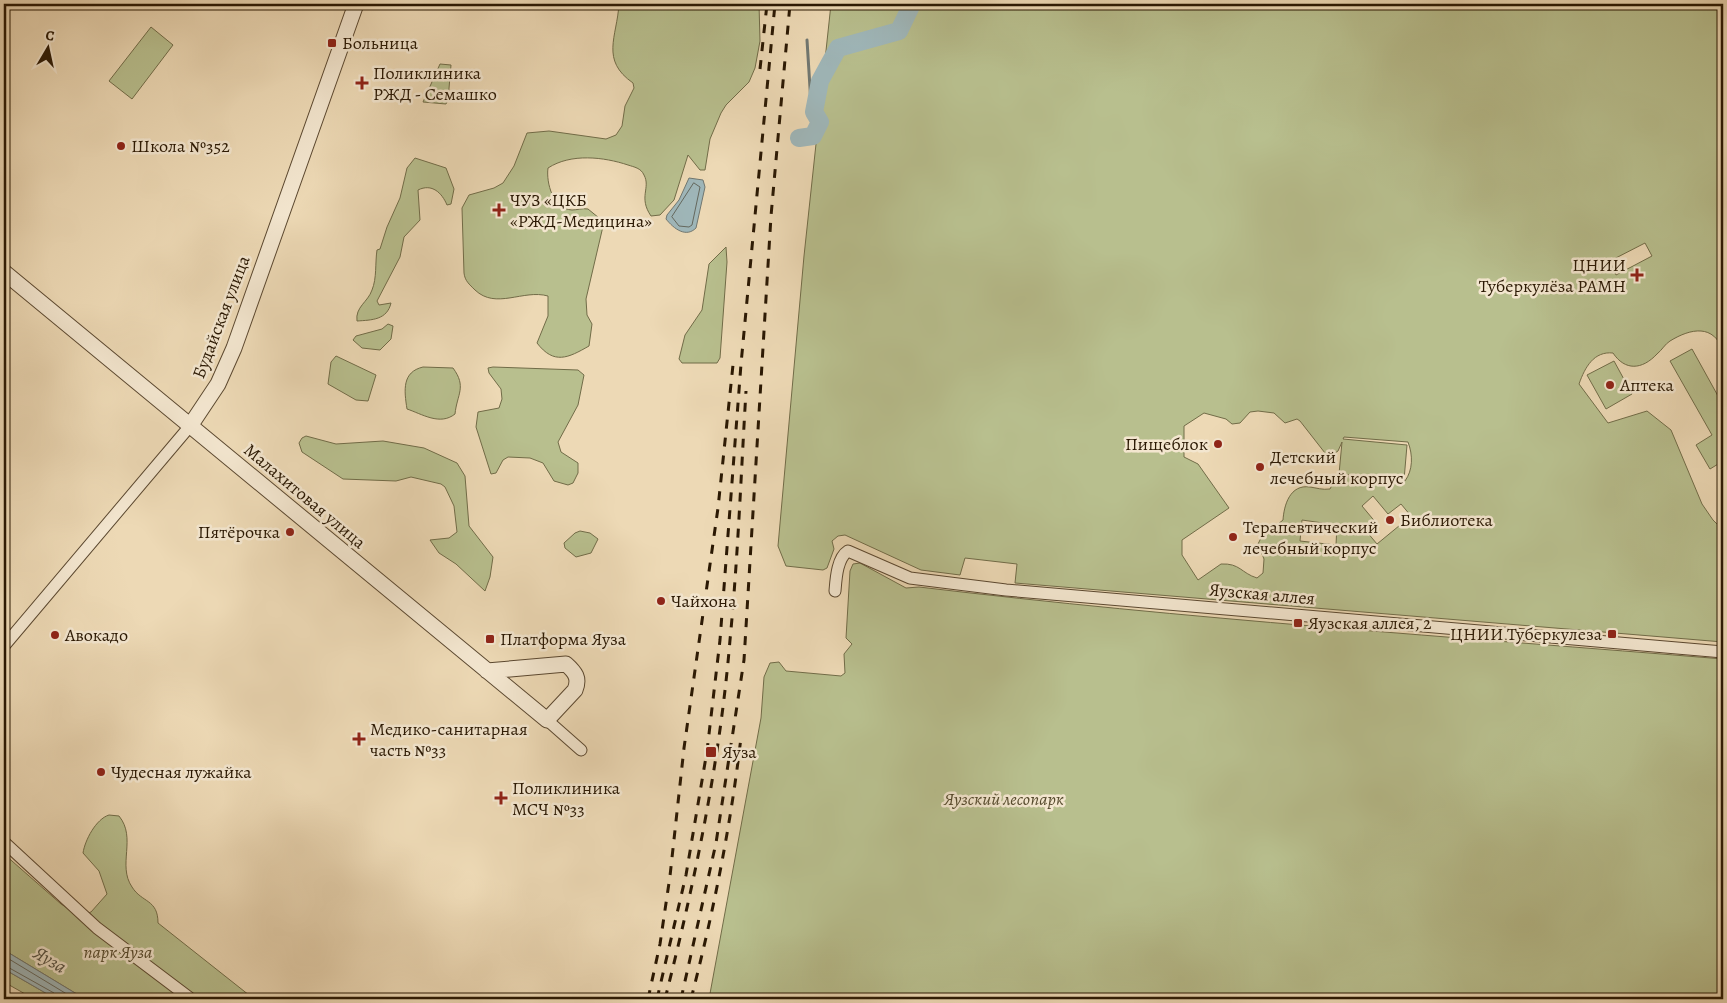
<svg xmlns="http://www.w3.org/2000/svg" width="1727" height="1003" viewBox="0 0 1727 1003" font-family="Alegreya,serif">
<rect width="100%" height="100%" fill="#edd9b5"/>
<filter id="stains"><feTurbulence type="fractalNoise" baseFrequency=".004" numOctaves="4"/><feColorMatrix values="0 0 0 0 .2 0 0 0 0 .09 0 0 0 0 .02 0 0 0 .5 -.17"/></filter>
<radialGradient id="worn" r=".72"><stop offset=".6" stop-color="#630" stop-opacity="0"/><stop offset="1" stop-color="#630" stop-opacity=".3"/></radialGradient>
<path fill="#b8bf8e" stroke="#716c48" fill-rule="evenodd" d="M619,4H759L760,41L755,68L749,82L726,105L721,113L710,139L705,170H700L688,155L674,200L660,215L651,216C638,197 651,188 644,175C641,168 634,167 628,165C604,157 571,153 548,168C546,183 553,209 572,210C577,210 582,208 588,209L604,222L586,299L587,315L592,324L589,346C568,358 554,365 537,343L548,316V296C523,289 496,310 475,290C469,284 465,281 464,273L462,208L469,195L494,188L503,183L514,166L527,133L549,131L606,139L616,135L622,126L625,106L634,88L633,83C600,60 617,37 619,4Z
M831,4H1723V351C1714,324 1691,328 1670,341C1665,344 1662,350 1657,354C1642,370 1625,371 1613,353C1594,351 1585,367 1579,384L1608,423L1647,411L1671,430L1702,504L1713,520L1723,530V642L1015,583L1017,564L965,558L960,575L921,570L845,535L838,536L832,541L834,549L827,568L823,570L786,566L778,546L804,256ZM1645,243L1652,256L1616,275L1610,261ZM1258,411L1274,413L1285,423L1297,419L1300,421L1325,453L1332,455L1338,451L1342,442L1339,474L1404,480L1407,445L1343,439L1344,437L1408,442C1413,455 1413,470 1405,481L1337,476L1330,489C1322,490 1317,488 1310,487C1290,484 1284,505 1283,520L1261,538L1258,544L1264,559L1263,573L1257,578C1241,573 1240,563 1221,564L1198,580L1182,555V540L1229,508L1198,464L1184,457V426L1204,413L1226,419L1232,424L1240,423L1250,412ZM1373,496L1388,514L1401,504L1411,516L1377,544L1367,532L1377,524L1362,506ZM1302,520L1337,525L1336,545L1300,541Z
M151,27L173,45L132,99L109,81Z
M440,64L451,65L448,100L446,104L423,102Z
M415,158L446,168L454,189L451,204L447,205C442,193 432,183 418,190L420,220L404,237L400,257L377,301L379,305L391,303C387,320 372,320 357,321C355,307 368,302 372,290C377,278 375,263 377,250L380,249L387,227L400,198L407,168Z
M726,247L727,262L720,358L717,363H682L679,359L685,335L702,310L709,264Z
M388,324L393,326L391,339L380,350L362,348L353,340L356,336L382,329Z
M1692,349L1723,405V461L1710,469L1696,445L1712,435L1670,361Z
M336,356L376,375L368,401L356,400L328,384L331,362Z
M1614,361L1632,394L1606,409L1587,375Z
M423,367L453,368C467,387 457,394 455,414C440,426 422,414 407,409C404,390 402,372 423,367Z
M493,367L578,370L584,375L578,405L558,442L561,452L578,463V473L573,483L568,485L554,481L543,463L530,458L508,457L503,460L496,473L491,474L476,427L478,412L499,408L502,399L501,389L489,373L488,368Z
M306,436L336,444L383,441L424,448L457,463L465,476L469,526L493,557L490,577L485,591L456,564L439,553L430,540L449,538L457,532L454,506L445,487L441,484L411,477L396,481L343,479L302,452L299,443L302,438Z
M580,531L590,533L598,539L591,553L576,557L565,548L564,543L575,533Z
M860,563L906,588L919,587C1186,619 1455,637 1723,659V999H709L761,718L764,677L770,663L779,662L786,671L841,676L845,673L844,654L852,644L846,638L850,571L853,564Z
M109,815L119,816C137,838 117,865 132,887C142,903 158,899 158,923L254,999H85L4,950V854L61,904L80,916L91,912L107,894L99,871L83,853C85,840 96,819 109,815Z
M4,969L56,999H34L4,982Z"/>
<path fill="#9fb7ba" stroke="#707771" d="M689,178L703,180L705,187L696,228C686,238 674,229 666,219L667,215L679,200Z
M4,950L85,999H56L4,969Z"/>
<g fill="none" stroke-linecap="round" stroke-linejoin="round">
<path stroke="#64685e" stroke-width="1" d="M694,183L700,187L692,225L689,227L679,226L672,217Z
M4,956L75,999
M4,965L54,993L57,999"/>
<path stroke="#707771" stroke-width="3" d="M807,40L813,136"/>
<path stroke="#9fb7ba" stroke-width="18" d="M799,138L813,136L820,122L814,112L820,81L838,48L899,31L912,4"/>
<defs>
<path id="minor" d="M835,591C836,579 837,558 848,551L910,578L1006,590L1723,652
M4,646L190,426
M547,720L581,750
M4,842L97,928L191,999"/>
<path id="tertiary" d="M4,272L547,720L575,690C580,678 575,672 566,664L487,671
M190,426L218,384L234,348L356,4"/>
</defs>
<use href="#minor" stroke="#5b4830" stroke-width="13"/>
<use href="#tertiary" stroke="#5b4830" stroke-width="17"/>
<use href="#minor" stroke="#f3e6cf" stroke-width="11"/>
<use href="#tertiary" stroke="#f3e6cf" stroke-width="15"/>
<path stroke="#2a1803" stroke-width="3" stroke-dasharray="9 9" stroke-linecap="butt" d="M760,69L767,4
M648,999L660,944L670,876L684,748L718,508L733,365
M657,999L686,875L707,751L720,640L741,364L775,4
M665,999C695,881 720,761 730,640C738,557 741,474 746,391
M681,999L716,843L744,660L771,216L790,4
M691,999C713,914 731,825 741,737"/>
</g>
<g fill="#8f2418" stroke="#f3e6cf" stroke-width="2">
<rect x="327" y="38" width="10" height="10" rx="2.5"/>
<path d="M359.5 75.5h5v5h5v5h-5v5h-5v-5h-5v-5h5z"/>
<circle cx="121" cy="146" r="5"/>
<path d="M496.5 202.5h5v5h5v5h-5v5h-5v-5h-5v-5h5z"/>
<path d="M1634.5 267.5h5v5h5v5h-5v5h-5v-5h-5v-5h5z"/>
<circle cx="1610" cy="385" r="5"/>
<circle cx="1218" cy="444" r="5"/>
<circle cx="1260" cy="467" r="5"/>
<circle cx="1390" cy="520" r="5"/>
<circle cx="290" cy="532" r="5"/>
<circle cx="1233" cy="537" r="5"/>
<circle cx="661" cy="601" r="5"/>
<rect x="1293" y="618" width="10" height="10" rx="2.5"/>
<rect x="1607" y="629" width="10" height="10" rx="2.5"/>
<circle cx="55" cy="635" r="5"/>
<rect x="485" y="634" width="10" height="10" rx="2.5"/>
<path d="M356.5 731.5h5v5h5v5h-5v5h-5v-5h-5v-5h5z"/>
<rect x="705" y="746" width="12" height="12" rx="2.5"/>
<circle cx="101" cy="772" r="5"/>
<path d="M498.5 790.5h5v5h5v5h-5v5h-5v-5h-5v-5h5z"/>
</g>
<g text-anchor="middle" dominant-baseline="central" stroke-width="5" stroke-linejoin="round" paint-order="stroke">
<g font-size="18" fill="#2a1803" stroke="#f3e6cf" text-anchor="start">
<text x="342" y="43">Больница</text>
<text x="373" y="73">Поликлиника<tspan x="373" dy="21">РЖД - Семашко</tspan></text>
<text x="131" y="146">Школа №352</text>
<text x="510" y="200">ЧУЗ «ЦКБ<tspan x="510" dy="21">«РЖД-Медицина»</tspan></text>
<text x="1626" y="265" text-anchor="end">ЦНИИ<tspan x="1626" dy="21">Туберкулёза РАМН</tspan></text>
<text x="1620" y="385">Аптека</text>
<text x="1208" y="444" text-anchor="end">Пищеблок</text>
<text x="1270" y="457">Детский<tspan x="1270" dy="21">лечебный корпус</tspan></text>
<text x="1400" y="520">Библиотека</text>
<text x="1243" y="527">Терапевтический<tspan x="1243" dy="21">лечебный корпус</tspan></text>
<text x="280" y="532" text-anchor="end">Пятёрочка</text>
<text x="671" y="601">Чайхона</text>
<text x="1308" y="623">Яузская аллея, 2</text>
<text x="1602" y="634" text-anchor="end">ЦНИИ Туберкулеза</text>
<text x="65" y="635">Авокадо</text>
<text x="500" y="639">Платформа Яуза</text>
<text x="370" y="729">Медико-санитарная<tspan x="370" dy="21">часть №33</tspan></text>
<text x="722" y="752">Яуза</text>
<text x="111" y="772">Чудесная лужайка</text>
<text x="512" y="788">Поликлиника<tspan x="512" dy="21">МСЧ №33</tspan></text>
</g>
<g font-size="18" fill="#2a1803" stroke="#f3e6cf">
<text transform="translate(221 317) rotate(-69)">Будайская улица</text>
<text transform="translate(305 496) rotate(40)">Малахитовая улица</text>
<text transform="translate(1262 594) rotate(5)">Яузская аллея</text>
</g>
<g font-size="18" font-style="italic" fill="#554a2d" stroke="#f3e6cf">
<text x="1004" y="799">Яузский лесопарк</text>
<text x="118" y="952">парк Яуза</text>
</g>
<g font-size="19" font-style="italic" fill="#535043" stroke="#f3e6cf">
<text transform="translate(50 960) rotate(31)">Яуза</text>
</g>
</g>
<rect width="1727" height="1003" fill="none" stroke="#edd9b5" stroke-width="20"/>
<rect x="5" y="5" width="1717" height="993" fill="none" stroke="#2a1803" stroke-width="2.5"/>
<rect x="10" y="10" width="1707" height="983" fill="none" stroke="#2a1803"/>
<g transform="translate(48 48) rotate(9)" stroke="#f3e6cf" stroke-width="4" paint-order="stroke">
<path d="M0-4L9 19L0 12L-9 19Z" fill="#2a1803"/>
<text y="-8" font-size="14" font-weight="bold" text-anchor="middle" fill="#2a1803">С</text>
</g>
<rect width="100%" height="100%" filter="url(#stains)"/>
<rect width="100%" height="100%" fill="url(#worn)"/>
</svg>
